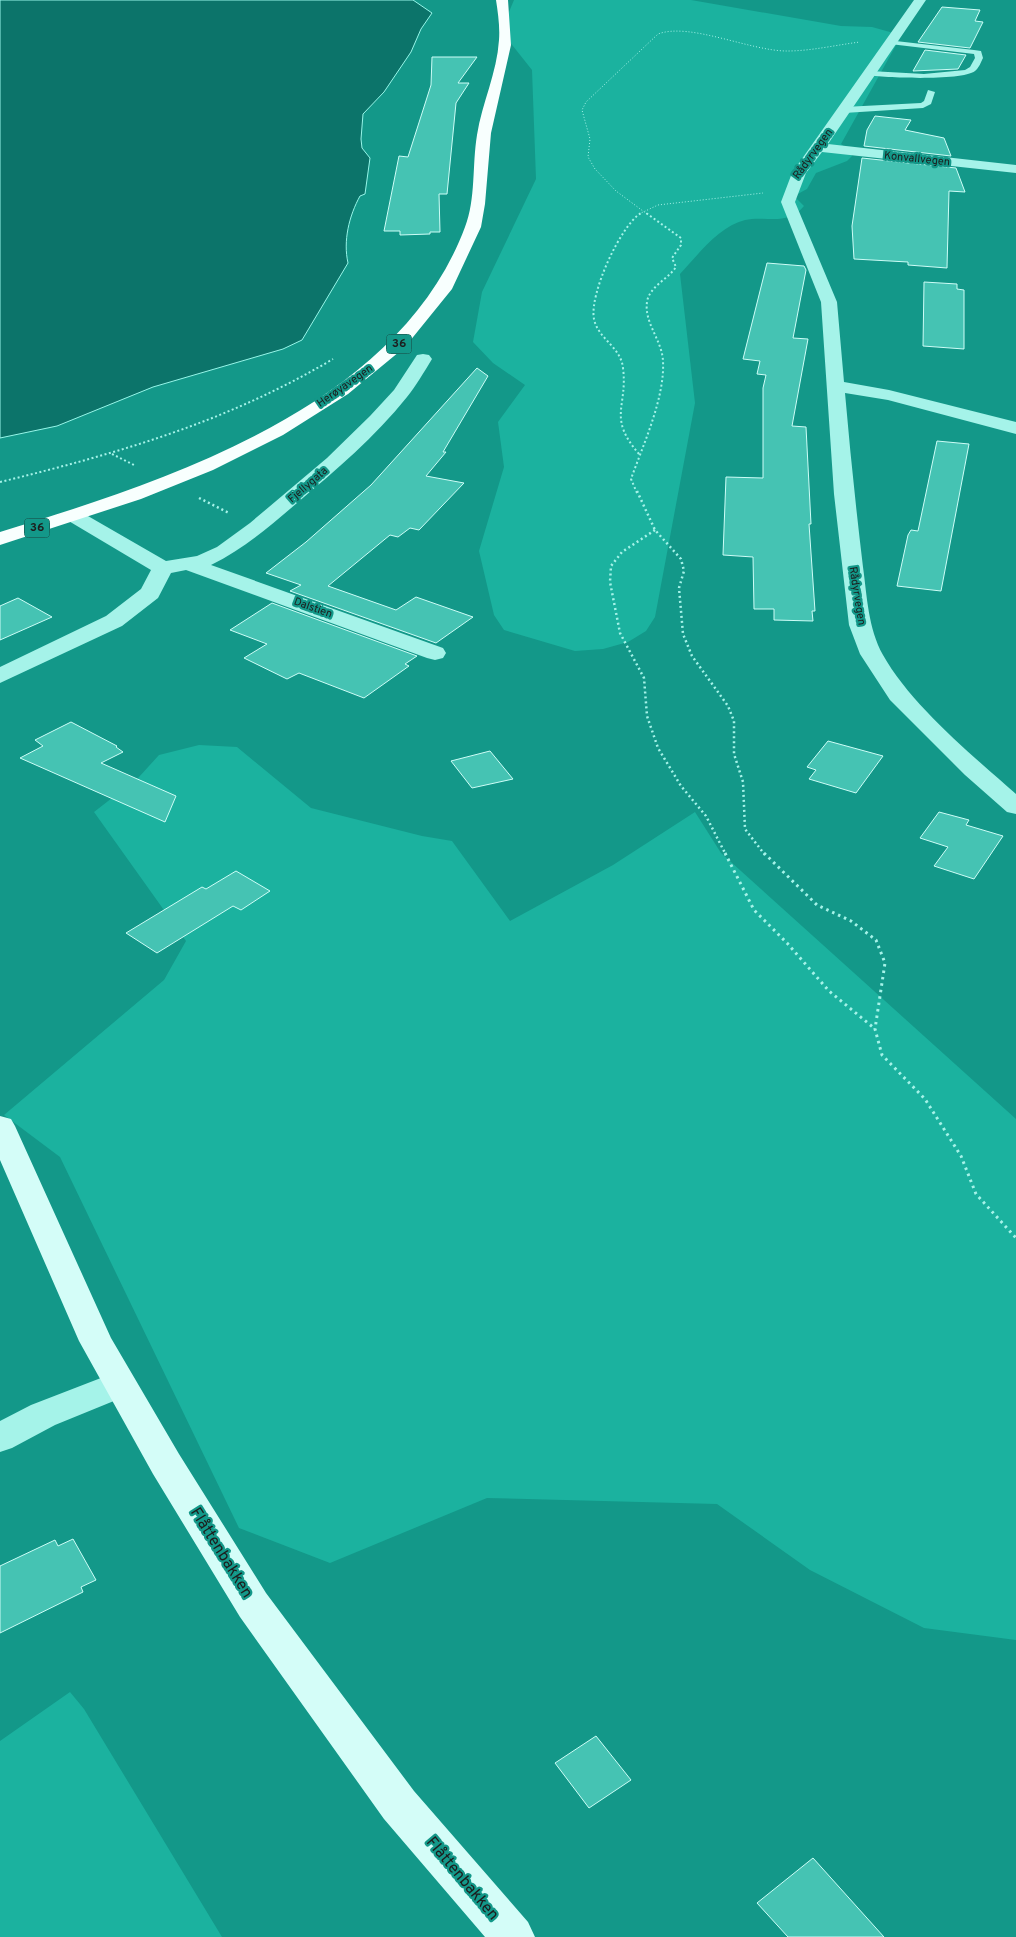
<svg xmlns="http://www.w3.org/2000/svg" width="1016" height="1937" viewBox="0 0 1016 1937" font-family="Overpass,sans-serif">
<rect width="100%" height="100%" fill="#139889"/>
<path fill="#1bb29f" d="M514,0H691L841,26L872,27L890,32L900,38L841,144L849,150L852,156L847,161L816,173L807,189L794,196L804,206C787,227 766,215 745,220C719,226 698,255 680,274L695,403L655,617L646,631L628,642L603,649L575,651L504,630L494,615L479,551L504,467L498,422L525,385L493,363L473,342L482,292L536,179L532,70L501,31Z
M199,745L237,747L311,808L422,836L452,841L510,921L613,865L695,812L721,853L1016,1119V1640L924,1628L810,1570L717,1504L487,1498L330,1563L239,1528L60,1157L4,1115L164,980L186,941L94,812L139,777L159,755Z
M70,1692L84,1709L222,1937H0V1741Z"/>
<path fill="#0c746a" stroke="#97f6e9" d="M0,0H413L432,13L421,29L411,52L384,92L363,114L361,139L362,148L370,158L365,194L360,196C349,216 343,241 348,263L302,340L283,349L153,387L57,426L0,438Z"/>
<path fill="#45c3b3" stroke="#cdfdf7" d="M942,7L980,10L975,21L983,22L970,48L918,42Z
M925,50L966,55L958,69L913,71Z
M432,57H477L458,83H469L456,103L447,194H439L440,232H430V234L400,235V231H384L399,156L408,157L431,85Z
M875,116L911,120L905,130L944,138L951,156L864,146L867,130Z
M862,158L956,168L965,192L949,191L947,268L908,265V262L854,259L852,226Z
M767,263L804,266L806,270L793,338L808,339L792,426L806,427L811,524H809L815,611H812L813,621L774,620V609H754L753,557L723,555L726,477L763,478V388L766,375L757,374L760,361L743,359Z
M924,282L957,284V289L964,290V349L923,346Z
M477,368L488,376L443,452H446L426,476L464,483L419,530L410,528L398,537L390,535L328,586L396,610L416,597L473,617L436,643L290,591L301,585L266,573L306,542L371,485Z
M937,441L969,444L941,591L897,586L908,535L911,530L918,531Z
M18,598L52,617L0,640V606Z
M272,603L417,656L405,664L409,666L364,698L299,673L287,679L244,658L267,644L230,630Z
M71,722L117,746L116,747L123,752L101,763L176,796L165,822L20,758L43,746L35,740Z
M828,741L883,756L856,793L809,779L816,770L807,767Z
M490,751L513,779L472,788L451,761Z
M939,812L969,820L966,825L1003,836L974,879L934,866L948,847L920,838Z
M236,871L270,891L241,910L233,906L157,953L126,933L202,887L206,889Z
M73,1539L96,1580L81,1587L83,1592L0,1633V1566L55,1540L58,1546Z
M596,1736L631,1780L589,1808L555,1763Z
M813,1858L884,1937H788L757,1903Z"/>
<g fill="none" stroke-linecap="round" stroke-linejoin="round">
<path stroke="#a5f3e9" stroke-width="1" stroke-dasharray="1 2" stroke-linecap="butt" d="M639,214L658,205L763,193
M647,214L616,191L595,169L588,157L590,139L582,110L586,102L658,34C690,22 750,51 787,51C811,51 836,45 860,42"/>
<path stroke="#a5f3e9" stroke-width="2" stroke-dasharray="2 2.5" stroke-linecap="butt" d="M112,454L136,466
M639,454C607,417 628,407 623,368C621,347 598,339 594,319C589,295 620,226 641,213
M0,482C120,453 226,422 333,359
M637,493L631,479C643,445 665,398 663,361C662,340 644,323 647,302C649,287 668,279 676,267L672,258L681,245V238L646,213"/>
<path stroke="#a5f3e9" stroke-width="2.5" stroke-dasharray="2 3" stroke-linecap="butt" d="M637,491L655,530L681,559L684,571L679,588L683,634L692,656L728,706L734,721V754L743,782L745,829L765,855
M199,498L229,513
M655,530L622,552L611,566L610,582L620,633L644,678L647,716L658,748L681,786L706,816L726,855"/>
<path stroke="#a5f3e9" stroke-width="3" stroke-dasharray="2.5 4" stroke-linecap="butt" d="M725,853L754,910L787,943L829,991L874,1028
M764,853L817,905L851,921L876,940L885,963L875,1029L882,1055L925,1099L961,1156L976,1194L1016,1238"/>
<path fill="#a5f3e9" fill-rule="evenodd" d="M887,40L974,50L981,51L983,58C981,62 979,68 975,71C962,81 885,78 867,75V71H870L924,74L965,70L970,67L975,58L974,54L890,44H887Z
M928,90L935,92L931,104L923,108L844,113L840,110L844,107L921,103L924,101Z"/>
<path fill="#a5f3e9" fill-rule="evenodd" d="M914,0H926L828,144L1016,165V173L822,152L806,173L795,202L837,302L844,382L889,390L1016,422V434L888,400L845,393C850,451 856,509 863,567C867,596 868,628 883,655C911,705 973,756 1016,794V814L1007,812L965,775L890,700L860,654L849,625L834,494L821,302L781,202L792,173Z
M423,354L429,355L432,359C424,372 416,386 407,397C375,437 336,470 297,503C270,526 244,549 211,565L443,648L446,653L443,658L435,660L427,658L186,570L171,573L158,598L122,626L0,683V667L106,616L141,589L151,570L67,520L64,516L67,512L74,510L81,512L166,561L197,556L217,547L250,523L327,458L370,416L394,390L417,355Z
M119,1371L131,1374L136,1384L131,1394L55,1425L12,1448L0,1452V1421L31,1405Z"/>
<path fill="#d4fdf8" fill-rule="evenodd" d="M0,1116L11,1119L15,1126L111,1338L179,1454L266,1593L414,1791L528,1922L535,1937H485L384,1819L240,1617L153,1474L79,1341L0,1160Z"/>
<path fill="#f8fffe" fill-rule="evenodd" d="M496,0H508L511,45L491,133L485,204L481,227L452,289L405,347L348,394L283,435L213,470L141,499L0,545V532C167,481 398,407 465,227C476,199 472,165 477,135C482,103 497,73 499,40C500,27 498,13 496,0Z"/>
</g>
<g text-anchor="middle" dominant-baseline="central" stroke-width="4.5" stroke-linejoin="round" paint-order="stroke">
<g font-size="11" fill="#1d1d1d" stroke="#139889">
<text transform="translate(813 154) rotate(-54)">Rådyrvegen</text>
<text transform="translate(917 159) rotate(6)">Konvallvegen</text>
<text transform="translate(345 386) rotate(-35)">Herøyavegen</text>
<text transform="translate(308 485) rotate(-41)">Fjellygata</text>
<text transform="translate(857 596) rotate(81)">Rådyrvegen</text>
<text transform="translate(313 608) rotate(20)">Dalstien</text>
</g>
<g fill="#139889" stroke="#1a423d" stroke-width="1">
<rect x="386.5" y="334.5" width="25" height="19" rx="4"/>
<rect x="24.5" y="518.5" width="25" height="19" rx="4"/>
</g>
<g font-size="12" font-weight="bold" fill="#1d1d1d">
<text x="399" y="344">36</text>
<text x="37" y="528">36</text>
</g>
<g font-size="16" fill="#1d1d1d" stroke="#139889">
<text transform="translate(221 1553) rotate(58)">Flåttenbakken</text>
<text transform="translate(462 1879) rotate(50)">Flåttenbakken</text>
</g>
</g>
</svg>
